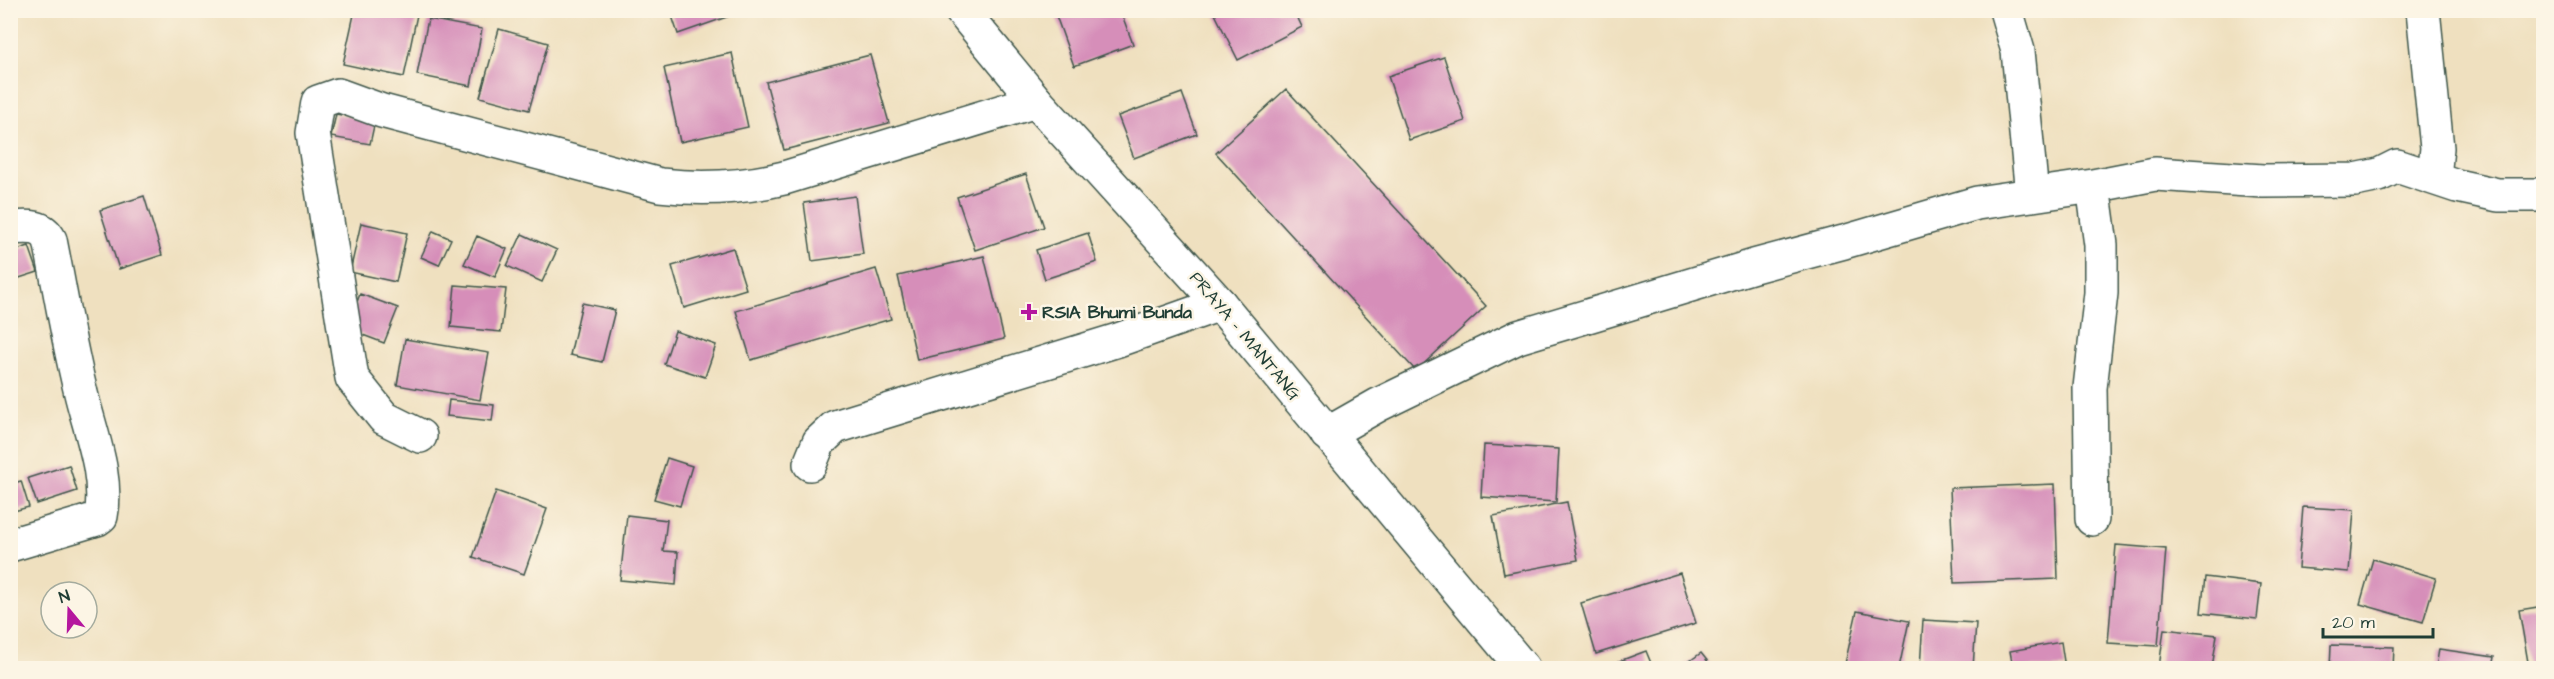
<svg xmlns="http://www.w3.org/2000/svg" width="2554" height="679" viewBox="0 0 2554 679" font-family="'Architects Daughter',sans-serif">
<rect width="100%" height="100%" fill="#fcf5e5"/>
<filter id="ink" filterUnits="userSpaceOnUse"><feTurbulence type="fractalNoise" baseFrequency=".0167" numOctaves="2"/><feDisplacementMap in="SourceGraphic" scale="12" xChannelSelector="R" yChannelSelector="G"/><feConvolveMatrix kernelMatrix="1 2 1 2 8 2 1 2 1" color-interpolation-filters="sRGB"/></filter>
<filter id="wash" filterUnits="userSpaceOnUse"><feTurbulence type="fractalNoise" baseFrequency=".008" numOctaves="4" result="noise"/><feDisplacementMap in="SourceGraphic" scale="24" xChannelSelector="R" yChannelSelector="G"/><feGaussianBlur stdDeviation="1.35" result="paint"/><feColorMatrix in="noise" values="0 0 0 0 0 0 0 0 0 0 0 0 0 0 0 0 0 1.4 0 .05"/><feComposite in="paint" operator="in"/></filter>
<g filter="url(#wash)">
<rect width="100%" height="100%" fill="#efe0bf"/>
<g id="blocks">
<path fill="#d68eb9" d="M355,10H418L404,77L343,64Z
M670,10H744V11L678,34Z
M1054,10H1120L1133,44L1074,66Z
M1213,10H1294L1302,27L1238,60Z
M428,19L482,29L471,86L417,75Z
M499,29L548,43L529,110L480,97Z
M732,53L748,127L680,142L664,68Z
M870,55L889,123L784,150L766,82Z
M1444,57L1465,121L1409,140L1388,76Z
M1286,89L1486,306L1416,371L1216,153Z
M1182,93L1197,134L1134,158L1118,116Z
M336,114L375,121L370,144L331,137Z
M1026,174L1044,227L975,250L957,197Z
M144,196L162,255L119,269L100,210Z
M855,196L863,254L812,261L804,203Z
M361,223L407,233L396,282L350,272Z
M433,231L451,239L439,265L421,257Z
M1088,233L1097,262L1045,279L1036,250Z
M522,234L557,250L542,282L507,266Z
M477,236L507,249L495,277L464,264Z
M29,246L38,272L10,281V252Z
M733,248L746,289L684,308L672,266Z
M984,256L1004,339L917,360L898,276Z
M876,269L891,319L751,360L736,311Z
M455,285L506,289L501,332L451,327Z
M360,294L398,308L384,343L347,329Z
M582,303L615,310L602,362L570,355Z
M675,331L716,345L705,377L664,364Z
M405,339L489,353L480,400L397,385Z
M449,400L494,405L492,421L447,416Z
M1484,445L1559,449L1556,502L1481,497Z
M667,458L692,466L680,506L654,499Z
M69,465L77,491L37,504L28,478Z
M21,481L29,507L10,512V484Z
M2055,484L2058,579L1954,583L1950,488Z
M496,491L547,509L524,574L473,557Z
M1567,502L1578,560L1504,574L1493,516Z
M2303,507L2354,510L2349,572L2298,568Z
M627,515L667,520L663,551L678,552L676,585L620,580Z
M2116,545L2166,549L2158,646L2108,643Z
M2373,559L2436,578L2423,622L2360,604Z
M1680,573L1696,623L1596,654L1581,603Z
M2205,577L2261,584L2257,619L2201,613Z
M2544,606V668H2529L2519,610Z
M1857,611L1909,621L1899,668H1844Z
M1923,620L1976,623L1973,668H1920Z
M2164,629L2217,635L2212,668H2159Z
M2061,642L2065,668H2013L2010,651Z
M2331,645L2394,647L2393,668H2330Z
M2439,649L2494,657L2492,668H2436Z
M1646,651L1653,668H1601Z
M1701,653L1713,668H1680Z"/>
</g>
</g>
<g filter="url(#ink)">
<use href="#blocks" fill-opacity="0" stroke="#3e5549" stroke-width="1.5"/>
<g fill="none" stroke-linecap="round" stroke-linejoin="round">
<defs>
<path id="street" d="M2006,10L2018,51L2032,195
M2423,10L2437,148L2434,177
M10,228C26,227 42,224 50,240C60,290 68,340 80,389C89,429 109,475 101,516L97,519L10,545
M1327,434L1378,405L1518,337L1754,266L1844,242L1977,203L2093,186L2155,174L2263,181L2355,180L2379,175L2397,166L2457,186L2498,195H2544
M420,436L384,418L352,378L313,133L318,102L338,95L382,111L660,185C703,190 742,188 784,178L1036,101
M810,464L819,442L835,427L1118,340L1220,304
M2092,519L2090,388L2101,293V245L2093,186"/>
<path id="primary" d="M961,10L1036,101L1220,304L1523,668"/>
</defs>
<use href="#street" stroke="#3e5549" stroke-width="36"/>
<use href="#primary" stroke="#3e5549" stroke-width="36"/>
<use href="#street" stroke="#fff" stroke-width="33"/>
<use href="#primary" stroke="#fff" stroke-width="33"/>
</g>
</g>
<path fill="#b5179e" stroke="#fcf5e5" stroke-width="2" d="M1026 303h6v6h6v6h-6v6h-6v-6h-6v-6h6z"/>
<g text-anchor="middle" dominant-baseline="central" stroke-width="5" stroke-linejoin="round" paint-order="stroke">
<g font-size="18" font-weight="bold" fill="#1f3d34" stroke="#fcf5e5" text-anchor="start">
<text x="1042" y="312">RSIA Bhumi Bunda</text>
</g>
<g font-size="18" fill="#1f3d34" stroke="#fcf5e5">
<text transform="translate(1245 336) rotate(50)">PRAYA - MANTANG</text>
</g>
</g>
<rect width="2554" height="679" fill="none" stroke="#fcf5e5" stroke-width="36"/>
<g transform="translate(69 610) rotate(341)"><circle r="28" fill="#fcf5e5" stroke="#a4ab9e" stroke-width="1.5"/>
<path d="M0-4.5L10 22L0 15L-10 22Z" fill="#b5179e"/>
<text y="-9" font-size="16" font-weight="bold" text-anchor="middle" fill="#1f3d34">N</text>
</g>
<path d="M2323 628v9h110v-9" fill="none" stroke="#1f3d34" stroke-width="3"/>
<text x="2332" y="628" font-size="18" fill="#1f3d34" stroke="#fcf5e5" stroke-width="4.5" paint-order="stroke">20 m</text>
</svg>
